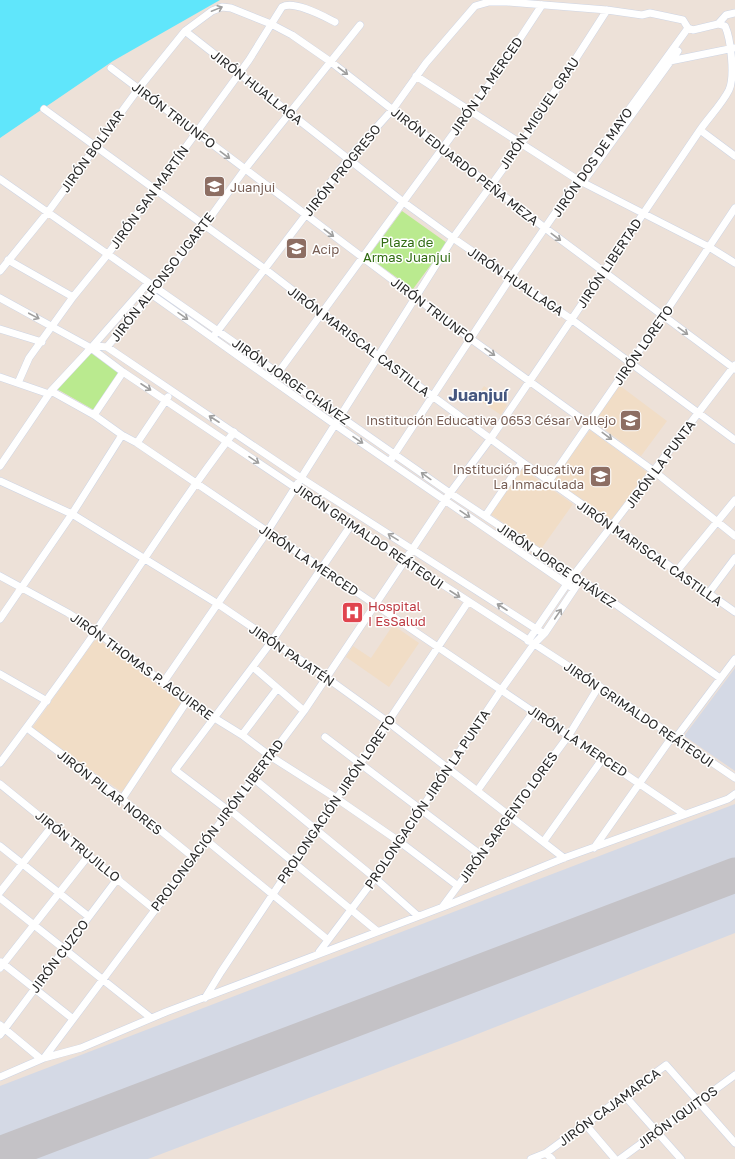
<svg xmlns="http://www.w3.org/2000/svg" width="735" height="1159" viewBox="0 0 735 1159" font-family="'Golos Text',sans-serif">
<rect width="100%" height="100%" fill="#ede1d8"/>
<path fill="#f1ddc6" d="M619,385L667,421L641,456L596,423V419Z
M484,386L490,390L489,392L507,405L501,415L476,398Z
M590,430L647,472L610,522L553,480Z
M521,468L573,504L541,549L489,513Z
M393,625L419,643L389,687L346,657L353,646L371,658Z
M99,640L181,703L122,792L34,730L33,727L94,641Z"/>
<path fill="#d4d9e5" d="M735,668V771L684,736Z
M735,804V933L470,1037L148,1159H0V1086Z"/>
<path fill="#baea8f" d="M402,211L447,243L413,289L368,257Z
M91,353L119,373L94,410L57,389Z"/>
<path fill="#60e6fb" d="M0,0H220L113,61L0,138Z"/>
<g fill="none" stroke-linecap="round" stroke-linejoin="round">
<path stroke="#c4c2c6" stroke-width="35" d="M0,1154L735,875"/>
<defs>
<path id="minor" d="M718,24L726,15L735,13
M185,31L402,201L453,238L571,319L735,440
M670,61L734,48
M111,68L471,339L655,472L735,536
M416,76L578,180L709,247L735,263
M44,109L265,269L378,356L522,462L735,612
M700,130L735,156
M0,179L450,493L580,579L720,678
M583,182L678,51
M8,260L73,297
M0,271L48,212L139,88L185,31L212,11L222,7L231,8L271,24L292,35L331,62L545,228L735,369
M151,294L334,424L574,589
M0,298L91,348L123,372L351,525L599,686L735,778
M0,329L42,342
M213,337L349,158L393,109L426,63L475,6L489,2H507L607,10L642,15L650,13L683,20L688,28
M107,347L156,288L204,226L245,169L360,25
M91,348L96,346L107,347L301,478L544,634
M0,377L49,394
M275,377L494,78L542,5
M18,383L29,358L73,297L108,254L196,133L249,60L282,7C294,0 323,16 335,22
M51,391L94,415L122,435L137,443L684,814
M94,415L123,372
M137,443L168,397
M390,461L511,277L578,180L688,28
M0,466L51,391L91,348L148,283
M0,481L72,514L218,604L327,678L388,722L564,858
M549,481L663,316L735,208
M486,515L522,462
M676,572L735,500
M0,576L68,613L96,631L187,701L242,735L270,756L336,798L400,842L458,886
M708,594L735,558
M0,619L72,514L122,435
M528,641L567,584L735,365
M253,667L304,711
M0,674L47,701
M163,683L267,532L453,238L521,144L607,10
M27,728L122,799L193,857
M242,735L277,689
M325,737L481,855
M675,739L735,659
M0,763C33,719 65,676 96,631C141,564 185,496 234,432
M253,778L375,878L418,916
M0,784L154,909
M477,791L534,711
M122,799L187,701
M230,810L377,931
M229,811L175,770L272,641L351,525
M206,840L328,940
M544,841L603,758
M0,846L88,916
M594,848L672,737
M0,892L53,825
M0,898L151,1018
M443,906L569,735L599,686
M319,952L375,878L501,690L534,644L545,633L577,585
M1,962L73,1019
M0,968L89,855
M205,998L221,972L468,602
M0,1025L41,1059
M0,1035L118,878
M44,1058L81,1048L166,1012L443,907L564,858L728,799L735,794
M0,1077L44,1058L304,711L450,493L491,438L700,130C709,117 722,104 729,90C735,77 731,39 725,26L718,24L693,30L688,28
M625,1096L681,1159
M586,1125L615,1159
M546,1153L552,1159
M531,1159L546,1153L666,1065L735,1143
M620,1159L735,1075"/>
</defs>
<use href="#minor" stroke="#ced5e4" stroke-width="8"/>
<use href="#minor" stroke="#fff" stroke-width="7"/>
</g>
<defs><path id="oneway-shaft" d="M-6 0H5M1.5-3L5.5 0L1.5 3" fill="none" stroke-width="1.6" stroke-linecap="round" stroke-linejoin="round"/></defs>
<g stroke="#9f9f9f">
<use href="#oneway-shaft" transform="translate(217 9) rotate(-22)"/>
<use href="#oneway-shaft" transform="translate(343 71) rotate(37)"/>
<use href="#oneway-shaft" transform="translate(225 155) rotate(37)"/>
<use href="#oneway-shaft" transform="translate(329 233) rotate(37)"/>
<use href="#oneway-shaft" transform="translate(556 237) rotate(37)"/>
<use href="#oneway-shaft" transform="translate(34 316) rotate(28)"/>
<use href="#oneway-shaft" transform="translate(183 316) rotate(35)"/>
<use href="#oneway-shaft" transform="translate(683 331) rotate(36)"/>
<use href="#oneway-shaft" transform="translate(490 352) rotate(35)"/>
<use href="#oneway-shaft" transform="translate(146 387) rotate(33)"/>
<use href="#oneway-shaft" transform="translate(214 419) rotate(-147)"/>
<use href="#oneway-shaft" transform="translate(607 436) rotate(37)"/>
<use href="#oneway-shaft" transform="translate(358 440) rotate(34)"/>
<use href="#oneway-shaft" transform="translate(254 460) rotate(34)"/>
<use href="#oneway-shaft" transform="translate(426 476) rotate(-144)"/>
<use href="#oneway-shaft" transform="translate(465 514) rotate(34)"/>
<use href="#oneway-shaft" transform="translate(393 537) rotate(-148)"/>
<use href="#oneway-shaft" transform="translate(455 594) rotate(33)"/>
<use href="#oneway-shaft" transform="translate(502 607) rotate(-147)"/>
<use href="#oneway-shaft" transform="translate(558 614) rotate(-56)"/>
</g>
<defs>
<symbol id="school-square" viewBox="-11 -11 22 22"><rect x="-9" y="-9" width="18" height="18" rx="4" fill="#8d6e63" stroke="#fff"/><path d="M0-5L7-2L0 1L-7-2ZM-4 1L0 2.5L4 1V4Q0 6-4 4Z" fill="#fff"/></symbol>
<symbol id="hospital-square" viewBox="-11 -11 22 22"><rect x="-9" y="-9" width="18" height="18" rx="4" fill="#e0444e" stroke="#fff"/><path d="M-5-5h3v3.5h4V-5h3V5h-3V1.5h-4V5h-3Z" fill="#fff"/></symbol>
</defs>
<g fill-rule="evenodd">
<use href="#school-square" x="202" y="174" width="25" height="25"/>
<use href="#school-square" x="284" y="236" width="25" height="25"/>
<use href="#school-square" x="618" y="408" width="25" height="25"/>
<use href="#school-square" x="588" y="464" width="25" height="25"/>
<use href="#hospital-square" x="340" y="600" width="25" height="25"/>
</g>
<g text-anchor="middle" dominant-baseline="central" stroke-width="3" stroke-linejoin="round" paint-order="stroke">
<g font-size="13" fill="#292929" stroke="#fff">
<text transform="translate(486 86) rotate(-55)">JIRÓN LA MERCED</text>
<text transform="translate(257 87) rotate(38)">JIRÓN HUALLAGA</text>
<text transform="translate(539 113) rotate(-56)">JIRÓN MIGUEL GRAU</text>
<text transform="translate(174 115) rotate(37)">JIRÓN TRIUNFO</text>
<text transform="translate(92 151) rotate(-54)">JIRÓN BOLÍVAR</text>
<text transform="translate(592 162) rotate(-55)">JIRÓN DOS DE MAYO</text>
<text transform="translate(465 166) rotate(38)">JIRÓN EDUARDO PEÑA MEZA</text>
<text transform="translate(342 170) rotate(-51)">JIRÓN PROGRESO</text>
<text transform="translate(149 197) rotate(-54)">JIRÓN SAN MARTÍN</text>
<text transform="translate(609 263) rotate(-56)">JIRÓN LIBERTAD</text>
<text transform="translate(162 277) rotate(-52)">JIRÓN ALFONSO UGARTE</text>
<text transform="translate(516 281) rotate(34)">JIRÓN HUALLAGA</text>
<text transform="translate(433 310) rotate(37)">JIRÓN TRIUNFO</text>
<text transform="translate(359 341) rotate(37)">JIRÓN MARISCAL CASTILLA</text>
<text transform="translate(643 345) rotate(-55)">JIRÓN LORETO</text>
<text transform="translate(291 381) rotate(35)">JIRÓN JORGE CHÁVEZ</text>
<text transform="translate(660 464) rotate(-53)">JIRÓN LA PUNTA</text>
<text transform="translate(369 536) rotate(34)">JIRÓN GRIMALDO REÁTEGUI</text>
<text transform="translate(650 553) rotate(35)">JIRÓN MARISCAL CASTILLA</text>
<text transform="translate(309 560) rotate(34)">JIRÓN LA MERCED</text>
<text transform="translate(557 565) rotate(34)">JIRÓN JORGE CHÁVEZ</text>
<text transform="translate(292 655) rotate(34)">JIRÓN PAJATÉN</text>
<text transform="translate(142 666) rotate(36)">JIRÓN THOMAS P. AGUIRRE</text>
<text transform="translate(639 714) rotate(34)">JIRÓN GRIMALDO REÁTEGUI</text>
<text transform="translate(578 741) rotate(34)">JIRÓN LA MERCED</text>
<text transform="translate(110 792) rotate(38)">JIRÓN PILAR NORES</text>
<text transform="translate(336 799) rotate(-56)">PROLONGACIÓN JIRÓN LORETO</text>
<text transform="translate(427 799) rotate(-56)">PROLONGACIÓN JIRÓN LA PUNTA</text>
<text transform="translate(508 817) rotate(-54)">JIRÓN SARGENTO LORES</text>
<text transform="translate(217 825) rotate(-53)">PROLONGACIÓN JIRÓN LIBERTAD</text>
<text transform="translate(78 846) rotate(39)">JIRÓN TRUJILLO</text>
<text transform="translate(59 956) rotate(-53)">JIRÓN CUZCO</text>
<text transform="translate(609 1107) rotate(-36)">JIRÓN CAJAMARCA</text>
<text transform="translate(677 1117) rotate(-36)">JIRÓN IQUITOS</text>
</g>
<g font-size="13" fill="#785e54" stroke="#fff" text-anchor="start">
<text x="230" y="187">Juanjui</text>
<text x="312" y="249">Acip</text>
<text x="616" y="420" text-anchor="end">Institución Educativa 0653 César Vallejo</text>
<text x="584" y="469" text-anchor="end">Institución Educativa<tspan x="584" dy="15">La Inmaculada</tspan></text>
</g>
<g font-size="13" fill="#316c12" stroke="#fff">
<text x="407" y="242">Plaza de<tspan x="407" dy="15">Armas Juanjui</tspan></text>
</g>
<g font-size="13" fill="#be3a42" stroke="#fff" text-anchor="start">
<text x="368" y="606">Hospital<tspan x="368" dy="15">I EsSalud</tspan></text>
</g>
<g font-size="17" font-weight="bold" fill="#45567e" stroke="#fff">
<text x="478" y="394">Juanjuí</text>
</g>
</g>
</svg>
